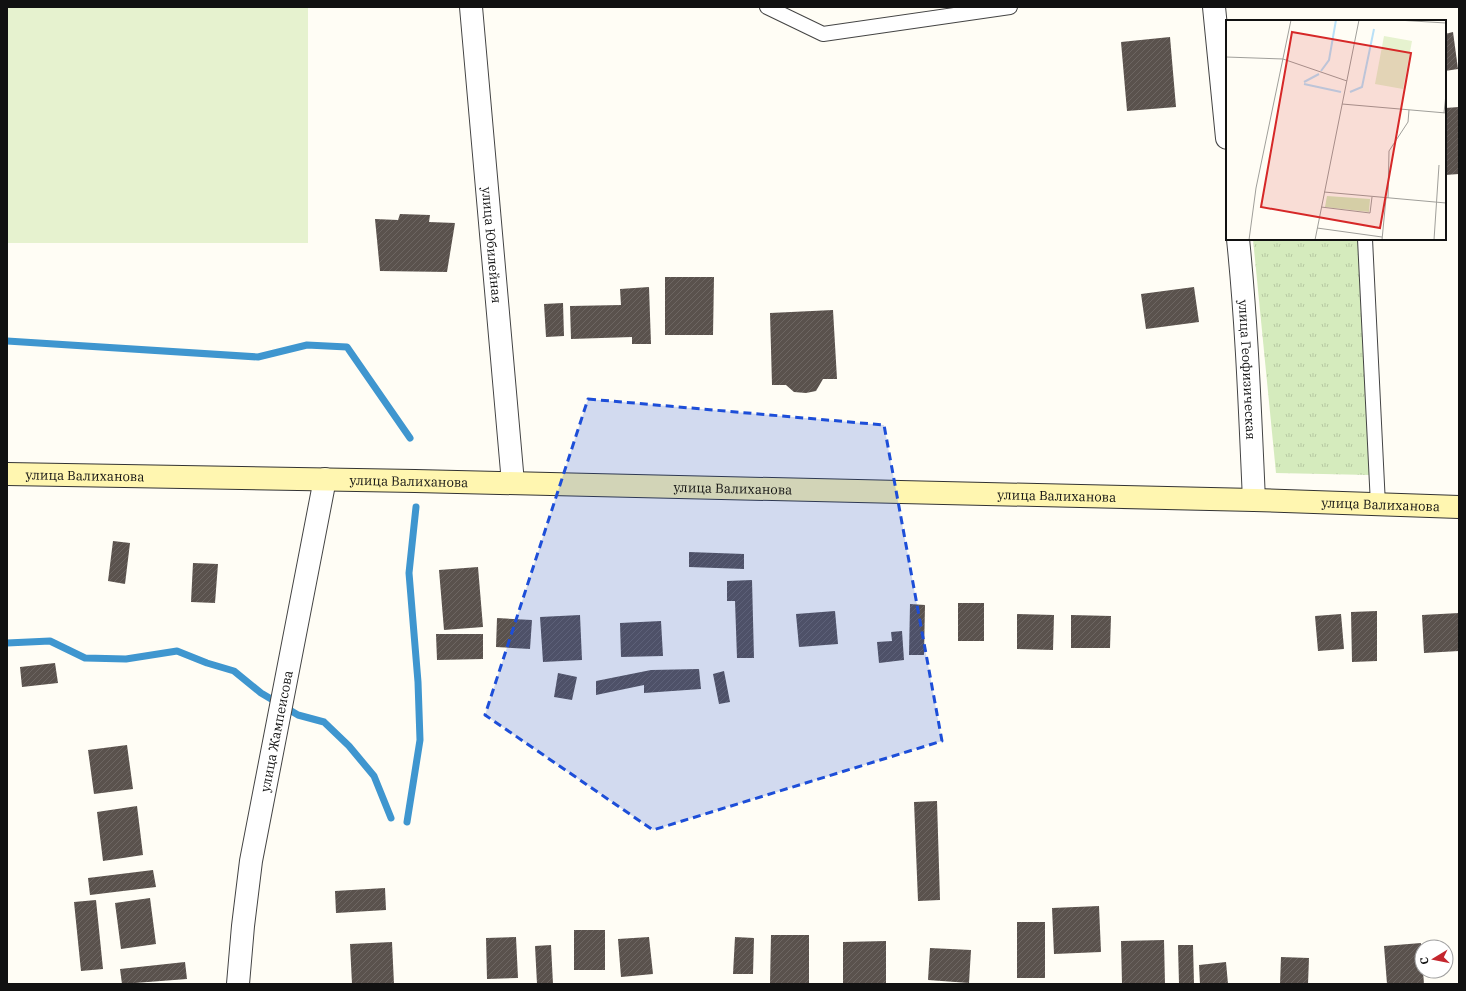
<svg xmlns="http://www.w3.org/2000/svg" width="1466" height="991" viewBox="0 0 1466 991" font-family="'IBM Plex Serif',serif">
<defs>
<pattern id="grass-tufts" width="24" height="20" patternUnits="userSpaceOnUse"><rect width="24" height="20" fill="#d5ebbd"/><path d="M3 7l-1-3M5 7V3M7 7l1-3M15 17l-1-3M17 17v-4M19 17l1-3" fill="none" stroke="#b6c8a1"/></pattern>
<pattern id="building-hatch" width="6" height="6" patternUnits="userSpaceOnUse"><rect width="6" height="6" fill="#5a524d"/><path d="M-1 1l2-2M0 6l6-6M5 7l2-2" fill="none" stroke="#6d6662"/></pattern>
</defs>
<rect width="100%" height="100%" fill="#fffdf5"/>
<path fill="url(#grass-tufts)" d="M1253,239H1358L1370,475L1276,473Z"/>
<path fill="#e6f2cf" d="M7,8H308V243H7Z"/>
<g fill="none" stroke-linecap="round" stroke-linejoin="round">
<path stroke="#3f96cf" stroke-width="7" d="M7,341L258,357L307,345L347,347L410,438
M7,643L50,641L85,658L126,659L177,651L207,663L234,671L261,693L298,715L324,722L349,746L374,776L391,818
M407,822L420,740L418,682L409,573L416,507"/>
</g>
<path fill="url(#building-hatch)" d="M1453,32L1458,69L1445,71V34Z
M1170,37L1176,107L1127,111L1121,42Z
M1459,107V174L1445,175V108Z
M400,214L430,215L429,222L455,223L447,272L380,271L375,219L398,220Z
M665,277H714L713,335H665Z
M649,287L651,344H632V337L571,339L570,306L621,305L620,289Z
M1194,287L1199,322L1146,329L1141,294Z
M563,303L564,336L546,337L544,304Z
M833,310L837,379H823L816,391L806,393L794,392L786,385H772L770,313Z
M113,541L130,543L125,584L108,581Z
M689,552L744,554V569L689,567Z
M193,563L218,564L215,603L191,602Z
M478,567L483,627L444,630L439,570Z
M752,580L754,658H737L735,601H727V581Z
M958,603H984V641H958Z
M910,604L925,605L924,655H909Z
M835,611L838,644L799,647L796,614Z
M1377,611V661L1352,662L1351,612Z
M1459,613V651L1424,653L1422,615Z
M1017,614L1054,615L1053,650L1017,649Z
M1341,614L1344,649L1318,651L1315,616Z
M580,615L582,660L543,662L540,617Z
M1071,615L1111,616L1110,648H1071Z
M497,618L532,620L530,649L496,647Z
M661,621L663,656L621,657L620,623Z
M902,631L904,660L879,663L877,642L892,641L891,632Z
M436,634H483V659L437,660Z
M55,663L58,683L22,687L20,667Z
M699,669L701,689L644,693V685L596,695V681L651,670Z
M724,671L730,702L719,704L713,674Z
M558,673L577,677L572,700L554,697Z
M127,745L133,789L94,794L88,750Z
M937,801L940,900L918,901L914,802Z
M137,806L143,855L103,861L97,812Z
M153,870L156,887L90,895L88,878Z
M385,888L386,910L336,913L335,891Z
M150,898L156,944L121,949L115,903Z
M96,900L103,969L81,971L74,902Z
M1099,906L1101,952L1054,954L1052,908Z
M1017,922H1045V978H1017Z
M574,930H605V970H574Z
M771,935H809V983H770Z
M516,937L518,978L487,979L486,938Z
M649,937L653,974L621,977L618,939Z
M735,937L754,938L753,974H733Z
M1164,940L1165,984H1122L1121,941Z
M886,941V984H843V942Z
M392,942L394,984H352L350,944Z
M1421,943L1422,971H1423L1424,984H1387L1384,946Z
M551,945L553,984H537L535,946Z
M1178,945H1193L1194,984H1179Z
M930,948L971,950L969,983L928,980Z
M1281,957L1309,958L1308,984H1280Z
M185,962L187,979L122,984L120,969Z
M1226,962L1228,984H1200L1199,965Z"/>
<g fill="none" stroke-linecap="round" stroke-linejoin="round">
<defs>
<path id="service" d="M767,7L823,34L1010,7
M1365,239L1378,505"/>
<g id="minor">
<path id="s1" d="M471,7L513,483"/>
<path d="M1214,7L1227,138"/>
<path id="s2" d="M1238,239C1247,326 1250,413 1254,500"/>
<path id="s3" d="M238,984L243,926L251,861L325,479"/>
</g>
<g id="secondary">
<path id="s4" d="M7,474L415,481L1254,500L1459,507"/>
</g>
</defs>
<use href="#service" stroke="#444" stroke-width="16"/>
<use href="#minor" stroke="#444" stroke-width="24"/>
<use href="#secondary" stroke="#333" stroke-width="24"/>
<use href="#service" stroke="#fff" stroke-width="14"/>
<use href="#minor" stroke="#fff" stroke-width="22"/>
<use href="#secondary" stroke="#fff6b0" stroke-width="22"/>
</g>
<path fill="#1d4ed8" fill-opacity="0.2" stroke="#1d4ed8" stroke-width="3" stroke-dasharray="8 5" stroke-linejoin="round" d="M588,399L884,425L942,741L653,830L485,715Z"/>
<g text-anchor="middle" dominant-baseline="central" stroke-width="4" stroke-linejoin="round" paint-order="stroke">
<g font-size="13" fill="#111" stroke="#fff">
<text stroke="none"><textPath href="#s1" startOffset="239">улица Юбилейная</textPath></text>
<text stroke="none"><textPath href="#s2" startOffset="131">улица Геофизическая</textPath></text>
<text stroke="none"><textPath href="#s4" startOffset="78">улица Валиханова</textPath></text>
<text stroke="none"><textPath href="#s4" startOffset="402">улица Валиханова</textPath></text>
<text stroke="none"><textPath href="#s4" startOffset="726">улица Валиханова</textPath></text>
<text stroke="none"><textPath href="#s4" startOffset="1050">улица Валиханова</textPath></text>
<text stroke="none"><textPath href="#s4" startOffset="1374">улица Валиханова</textPath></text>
<text stroke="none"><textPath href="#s3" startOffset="256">улица Жампеисова</textPath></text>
</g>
</g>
<g transform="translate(1226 20)">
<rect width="220" height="220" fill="#fffdf5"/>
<path d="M101,176L144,179L143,192L99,187Z" fill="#d5ebbd"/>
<path d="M158,16L186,21L177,69L149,64Z" fill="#e6f2cf"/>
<path fill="none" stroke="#b9e0f7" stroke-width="2" d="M95,51L103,40L110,0M78,62L93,54M78,64L115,72M124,72L136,67L148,9"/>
<path fill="none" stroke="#a09f9a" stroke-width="1" d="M171,0L220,3M0,37L57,39L121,61M116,84L220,93M218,93L220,74M98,172L220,183M162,178L163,131L182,102L183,90M95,187L144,193L146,177M91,208L156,217M23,220L30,168L65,0M89,220L133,0M156,220L160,178M208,220L213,145"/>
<path fill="#d62828" fill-opacity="0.15" stroke="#d62828" stroke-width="2" d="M66,12L185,33L154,208L35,187Z"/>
<rect width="220" height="220" fill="none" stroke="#111" stroke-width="2"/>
</g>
<rect width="1466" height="991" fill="none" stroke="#111111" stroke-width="16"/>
<g transform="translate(1434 959) rotate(260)"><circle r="19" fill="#ffffff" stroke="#a0a0a0"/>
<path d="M0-3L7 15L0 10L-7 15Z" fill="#c4262e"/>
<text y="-6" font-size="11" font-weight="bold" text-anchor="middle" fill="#111111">С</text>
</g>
</svg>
